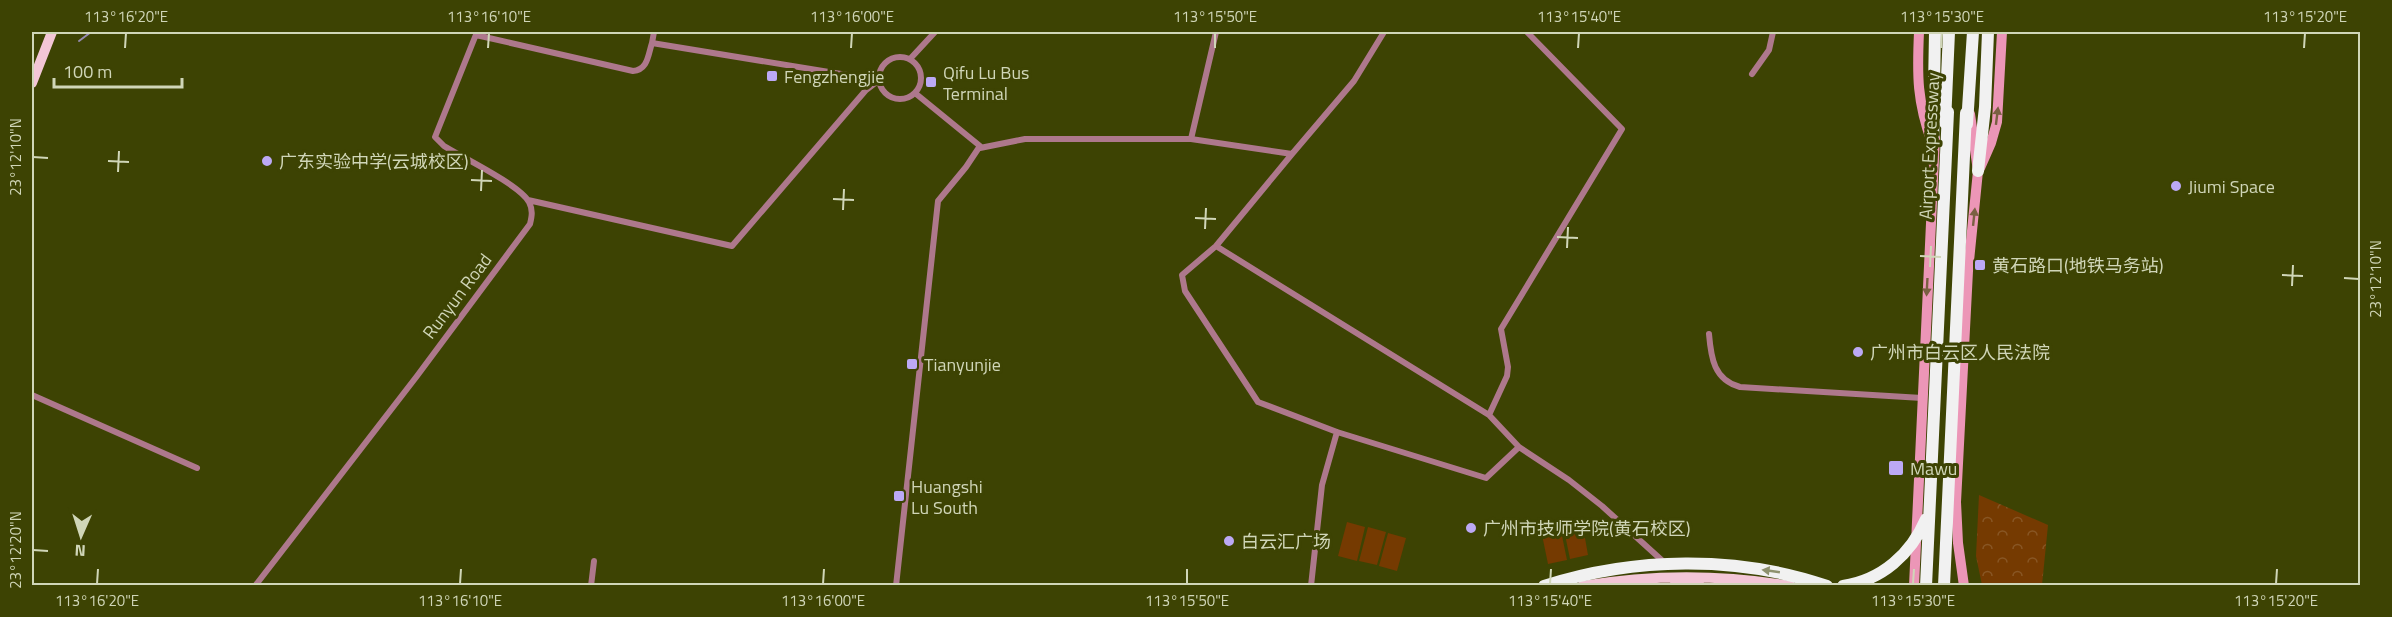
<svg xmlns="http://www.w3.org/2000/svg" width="2392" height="617" viewBox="0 0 2392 617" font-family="'Titillium Web','Noto Sans SC',sans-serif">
<defs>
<pattern id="forest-crowns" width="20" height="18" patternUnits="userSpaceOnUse" patternTransform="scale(1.5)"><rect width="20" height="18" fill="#753a01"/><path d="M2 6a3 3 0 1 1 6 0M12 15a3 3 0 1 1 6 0" fill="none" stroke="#885624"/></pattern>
</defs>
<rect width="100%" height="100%" fill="#3d4303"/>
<path fill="#753a01" d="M1582,521L1588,555L1570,559L1563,525Z
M1347,522L1365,527L1357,561L1338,556Z
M1560,526L1567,560L1548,564L1541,530Z
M1368,527L1386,532L1377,565L1359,561Z
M1388,533L1406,538L1397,571L1379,566Z"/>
<path fill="url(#forest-crowns)" d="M1979,495L2048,525L2042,585H1982L1976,556Z"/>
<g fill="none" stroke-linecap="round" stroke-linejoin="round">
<path stroke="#9489af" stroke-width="2" d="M79,41L91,32"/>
<path stroke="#ae788c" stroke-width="6" d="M476,35L633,71C648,70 648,55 652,43L878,80
M652,43L654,32
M879 78a21 21 0 1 1 42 0a21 21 0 1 1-42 0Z
M910,59L935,32
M1752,74L1769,50L1773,32
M1191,139L1216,32
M980,148L1025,139H1191L1292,154L1354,81L1384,32
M1292,154L1216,246L1182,275L1185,291L1258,402L1337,432L1486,478L1519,447
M528,200L732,246L866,90L879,80
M1216,246L1489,415L1519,447L1569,480L1602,506L1666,564
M1709,334C1711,358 1714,380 1740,387L1922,398
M32,395L197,468
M1489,415L1507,376L1508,367L1501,329L1622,129L1527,32
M255,586L417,376L530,224C532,216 533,210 529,202C520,185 462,157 444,146L435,137L477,32
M591,586L594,561
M896,586L938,201L966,167L980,146L915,93
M1311,586L1322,485L1337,432"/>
<path stroke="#ec96b7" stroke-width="10" d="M1919,32C1917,76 1917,101 1932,143
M1980,168L1991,143L1997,122L2002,32
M1914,586L1935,138
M1964,586L1958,543L1956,502L1968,271L1978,171L1970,114"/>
<path stroke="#f3c6d6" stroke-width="10" d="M32,83L52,32
M1582,586C1653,574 1720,574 1791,586
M1674,586H1700"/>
<path stroke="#f1f1f1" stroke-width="12" d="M1945,123L1949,32
M1967,124L1973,32
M1933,145L1935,32
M1978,171L1985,107L1988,32
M1544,586C1634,557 1737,555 1827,586"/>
<path stroke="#f1f1f1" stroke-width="12" d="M1843,586C1882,580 1911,554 1926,519
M1926,586L1948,112
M1944,586L1966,113"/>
</g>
<defs><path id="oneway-solid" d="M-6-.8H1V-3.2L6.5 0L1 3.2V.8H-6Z" transform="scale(1.5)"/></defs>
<g fill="#7a6042">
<use href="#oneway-solid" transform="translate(1997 116) rotate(-83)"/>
<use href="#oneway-solid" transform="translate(1974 217) rotate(-84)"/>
<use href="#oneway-solid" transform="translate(1927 287) rotate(93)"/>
</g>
<use fill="#8e916e" href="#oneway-solid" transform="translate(1771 571) rotate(-172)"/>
<path fill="none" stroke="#d0d6b8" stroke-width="2" d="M125,48L126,33M488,48L489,33M851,48L852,33M1215,48V33M1578,48L1579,33M1941,48L1942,33M2304,48L2305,33M33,157L48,158M108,161L129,162M118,172L119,151M471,180L492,181M481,191L482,170M833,199L854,200M843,210L844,189M1195,218L1216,219M1205,229L1206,208M1557,237L1578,238M1567,248L1568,227M1920,256L1941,257M1930,267L1931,246M2282,275L2303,276M2344,278L2359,279M2292,286L2293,265M33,550L48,551M97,584L98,569M460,584L461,569M823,584L824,569M1187,584V569M1550,584L1551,569M1913,584L1914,569M2276,584L2277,569"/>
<g fill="#bca9f5" stroke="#3d4303" stroke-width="2">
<rect x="766" y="70" width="12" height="12" rx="3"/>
<rect x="925" y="76" width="12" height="12" rx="3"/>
<circle cx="267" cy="161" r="6"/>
<circle cx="2176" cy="186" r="6"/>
<rect x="1974" y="259" width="12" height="12" rx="3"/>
<circle cx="1858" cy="352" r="6"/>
<rect x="906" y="358" width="12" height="12" rx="3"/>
<rect x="1888" y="460" width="16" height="16" rx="3"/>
<rect x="893" y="490" width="12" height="12" rx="3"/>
<circle cx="1471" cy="528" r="6"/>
<circle cx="1229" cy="541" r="6"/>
</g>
<g text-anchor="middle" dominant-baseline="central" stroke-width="6" stroke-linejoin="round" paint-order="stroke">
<g font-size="18" fill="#d0d6b8" stroke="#3d4303" text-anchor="start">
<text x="943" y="72">Qifu Lu Bus<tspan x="943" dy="21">Terminal</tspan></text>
<text x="784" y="76">Fengzhengjie</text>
<text x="279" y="161">广东实验中学(云城校区)</text>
<text x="2188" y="186">Jiumi Space</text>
<text x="1992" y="265">黄石路口(地铁马务站)</text>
<text x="1870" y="352">广州市白云区人民法院</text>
<text x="924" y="364">Tianyunjie</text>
<text x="1910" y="468">Mawu</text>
<text x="911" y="486">Huangshi<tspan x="911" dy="21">Lu South</tspan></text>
<text x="1483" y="528">广州市技师学院(黄石校区)</text>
<text x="1241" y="541">白云汇广场</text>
</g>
<g font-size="18" fill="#d0d6b8" stroke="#3d4303">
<text transform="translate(1929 146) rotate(-87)">Airport Expressway</text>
<text transform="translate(457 296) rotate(-53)">Runyun Road</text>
</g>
</g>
<rect width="2392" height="617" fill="none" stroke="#3d4303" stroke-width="66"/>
<g transform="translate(81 536) rotate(183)" stroke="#3d4303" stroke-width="4.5" paint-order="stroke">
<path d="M0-4.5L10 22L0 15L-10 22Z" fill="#d0d6b8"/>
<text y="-9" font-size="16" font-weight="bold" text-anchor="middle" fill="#d0d6b8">N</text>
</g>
<path d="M54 78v9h128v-9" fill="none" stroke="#d0d6b8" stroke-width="3"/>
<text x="63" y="78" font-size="18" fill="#d0d6b8" stroke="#3d4303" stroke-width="4.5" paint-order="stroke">100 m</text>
<rect x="33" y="33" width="2326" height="551" fill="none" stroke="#d0d6b8" stroke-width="2"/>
<g font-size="15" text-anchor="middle" fill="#d0d6b8">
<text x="126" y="22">113°16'20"E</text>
<text x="489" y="22">113°16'10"E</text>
<text x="852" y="22">113°16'00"E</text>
<text x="1215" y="22">113°15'50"E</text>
<text x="1579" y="22">113°15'40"E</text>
<text x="1942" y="22">113°15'30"E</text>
<text x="2305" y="22">113°15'20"E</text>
<text transform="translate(16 157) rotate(-90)" y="5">23°12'10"N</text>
<text transform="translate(2376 279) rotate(-90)" y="5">23°12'10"N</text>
<text transform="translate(16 550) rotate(-90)" y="5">23°12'20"N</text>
<text x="97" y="606">113°16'20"E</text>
<text x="460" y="606">113°16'10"E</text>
<text x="823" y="606">113°16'00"E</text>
<text x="1187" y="606">113°15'50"E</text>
<text x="1550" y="606">113°15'40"E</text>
<text x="1913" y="606">113°15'30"E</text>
<text x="2276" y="606">113°15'20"E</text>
</g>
</svg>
